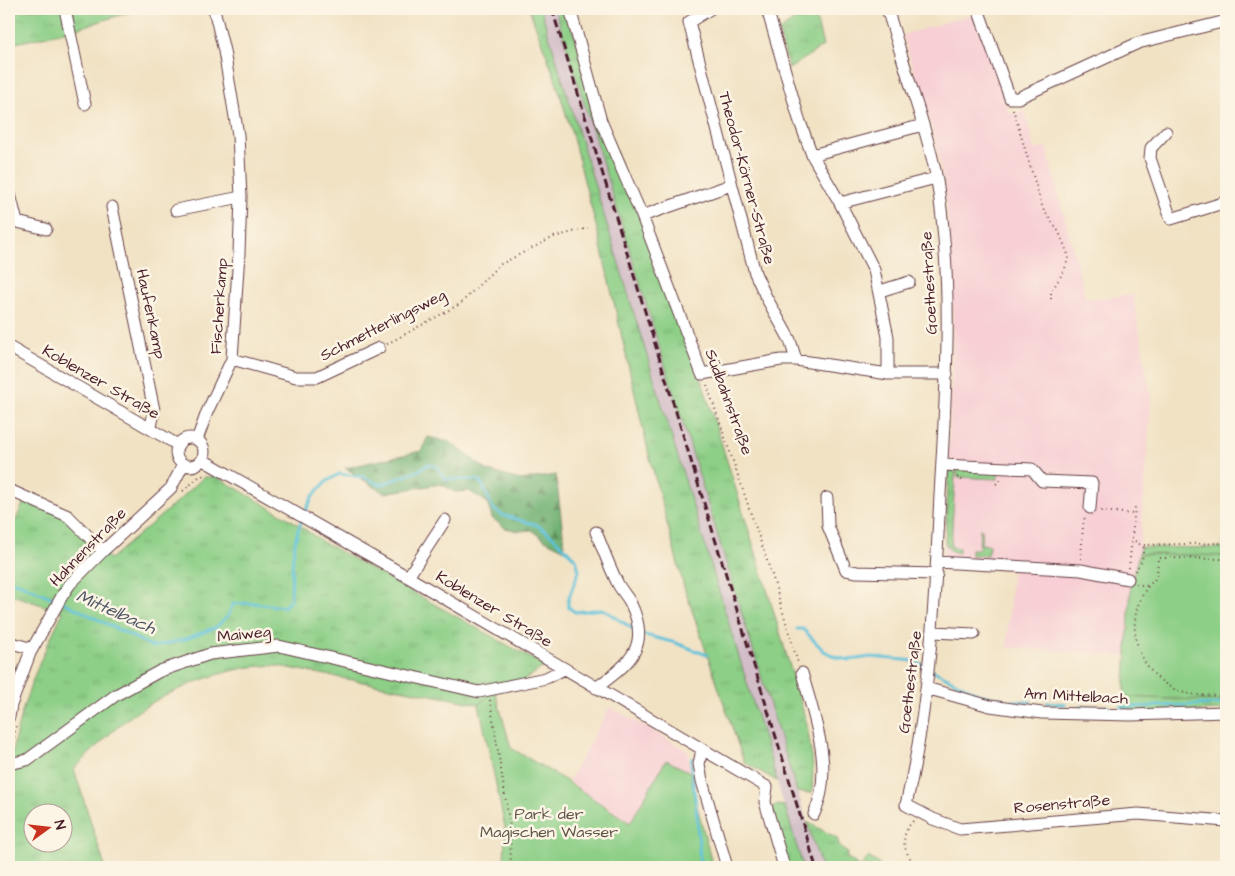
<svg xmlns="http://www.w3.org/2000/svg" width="1235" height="876" viewBox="0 0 1235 876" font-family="'Architects Daughter',sans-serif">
<defs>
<pattern id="grass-tufts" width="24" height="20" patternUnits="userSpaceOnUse" patternTransform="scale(1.25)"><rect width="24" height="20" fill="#8dcf87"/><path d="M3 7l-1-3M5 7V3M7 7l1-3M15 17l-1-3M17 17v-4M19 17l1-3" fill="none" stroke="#7bb175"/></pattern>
<pattern id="forest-firs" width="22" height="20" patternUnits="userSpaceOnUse" patternTransform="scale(1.25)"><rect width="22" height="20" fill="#72b274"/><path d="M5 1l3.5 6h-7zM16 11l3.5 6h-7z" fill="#60905f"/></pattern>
</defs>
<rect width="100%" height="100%" fill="#fcf5e5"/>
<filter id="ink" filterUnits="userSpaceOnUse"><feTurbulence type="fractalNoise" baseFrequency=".02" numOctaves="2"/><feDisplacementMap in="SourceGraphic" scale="10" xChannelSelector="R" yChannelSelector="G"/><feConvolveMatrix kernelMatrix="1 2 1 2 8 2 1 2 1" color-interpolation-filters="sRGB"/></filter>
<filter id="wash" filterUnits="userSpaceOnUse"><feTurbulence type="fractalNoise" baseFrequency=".0096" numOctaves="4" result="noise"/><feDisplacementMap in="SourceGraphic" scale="20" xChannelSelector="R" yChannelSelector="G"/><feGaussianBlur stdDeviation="1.12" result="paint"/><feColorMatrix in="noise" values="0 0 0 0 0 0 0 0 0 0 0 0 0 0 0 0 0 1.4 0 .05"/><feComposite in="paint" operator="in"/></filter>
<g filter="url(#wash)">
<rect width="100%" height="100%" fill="#f1e2c4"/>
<path fill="#f7cfd4" d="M976,13L1009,114L1025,111L1034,150L1046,147L1086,299L1133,295L1151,399L1140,547L1131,583L1126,656L1007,647L1012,570L943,560L952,380L953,280L945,187L933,132L903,35Z
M610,707L688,751L690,772L666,760L631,823L568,782Z"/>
<path fill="#d2bdc8" d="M541,9H555L821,867H803Z"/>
<path fill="url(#grass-tufts)" stroke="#6c7759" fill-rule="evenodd" d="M18,9H140L69,31L11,44L9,39V12Z
M529,9H541L777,781L744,762L684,587L649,455L598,233L570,127L554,75Z
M555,9H565L642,225L703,384L764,579L807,724L813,767L812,793L797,792Z
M810,9H814L823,46L789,69L779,31Z
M949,468H954L956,477H955L951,547L959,548V553L951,551L945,543Z
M956,469L998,471V479L958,477Z
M204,477H217L293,521L323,542L545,666L517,685L495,691L479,704L284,667C277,666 269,665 261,666C225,668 174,689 143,708C117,724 96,748 74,769L105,867H9C9,838 6,808 9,779C14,719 37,665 63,612L9,594V535L27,495L67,516L110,559L177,502ZM32,814H62V844H32Z
M980,529L982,530L981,544L989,545L988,555H971V549H979Z
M1140,547L1226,548V556L1139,554Z
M1124,697L1226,701V710L1122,714Z
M775,805L785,806L803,867H787L771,813Z
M807,822L837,838L840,848L848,853L847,858L861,867H821Z
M868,857L882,866V867H861Z"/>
<path fill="url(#forest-firs)" stroke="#5e6850" d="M428,437L450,442L488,471L520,480L556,475L565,550L545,540L532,530L519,531L505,528L492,518L487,502L469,491L455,492L441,484L384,493L345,468L421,451Z"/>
<path fill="#8dcf87" stroke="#6c7759" d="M1139,554L1226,556V701L1124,697L1131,583Z
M495,691L511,748L568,782L630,823L666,760L690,772L696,802L713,867H504L505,827L479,704Z"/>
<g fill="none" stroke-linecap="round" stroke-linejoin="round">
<path stroke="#5cc1da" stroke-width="3" d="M304,514L313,496L326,482L339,474L364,477L380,485L418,471L428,464L437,467L445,479L478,480L483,486L493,509L502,515L537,525L551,535L576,559L579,571L568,600V607L575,612L603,609L636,631
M9,581L19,583L57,600
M63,602L153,647L186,639L216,627L228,616L233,604L254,603L284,607L291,599C292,574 291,543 302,520
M797,629H803L824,651L836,657L849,660L871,657L915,661L926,667
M641,634L676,643L707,655
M932,670L981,695L1004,699
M1013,701L1031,702
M1047,703L1065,704
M1080,707H1108
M1121,707L1226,704
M692,758L691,762L697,816L700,862L699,867"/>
</g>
</g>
<g filter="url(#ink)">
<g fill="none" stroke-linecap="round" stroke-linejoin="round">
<defs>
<path id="minor" d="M65,9L85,104
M570,9L601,121L642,216L702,374L781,360H796L888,374H947
M710,9L689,22L755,273L766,297L790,340L796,360
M767,9L799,119L812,155L840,203L874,270L888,337V374
M887,9C897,40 906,71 916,102C924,127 932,154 937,180C954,287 946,388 940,495C935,599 930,703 906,805L933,819L960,829L1138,814L1226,821
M978,9L1010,98H1018L1138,43L1226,21
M1166,132L1151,148L1150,158L1171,219L1226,202
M812,155L923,125
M9,190L17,222L46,229
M840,203L936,178
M112,207L154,410L151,428
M176,210L241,197
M642,216L731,185
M880,291L909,282
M9,347L178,445
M232,359L296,377H317L379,348
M176 452a14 14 0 1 1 28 0a14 14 0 1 1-28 0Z
M197,440L207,412L232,359L239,253L241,197L238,135L224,51L214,9
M203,460L408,577L767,787L765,802L784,867
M942,465L1032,469L1042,481L1092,483L1090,508
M9,490L68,516L103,551
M827,498L828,526L846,570L857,572L937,574
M937,562L1081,570L1128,579
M408,577L445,520
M933,632L974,634
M9,642L32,649
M802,673C814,717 835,770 814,814
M596,688C630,663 652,646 630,602C626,595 620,589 617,582C609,566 603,549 596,532
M926,688L990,706L1042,713L1131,715L1226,712
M9,717L11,705L30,653L62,596L70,584L103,551L171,488L183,465
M702,749L699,764L702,781L727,867
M9,764L27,760L116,695L160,671L210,654L279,646L479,692L546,678L564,669"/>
</defs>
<use href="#minor" stroke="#633c42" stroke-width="13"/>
<path stroke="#633c42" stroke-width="2" stroke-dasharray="1 4" stroke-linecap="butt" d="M1013,109L1043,209L1059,232L1069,257L1064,271L1051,292V299
M387,344L460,304L499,265L554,237L588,228
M707,385L772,575L798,663
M957,477L965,482
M996,484L1001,479
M183,491L200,476L207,475
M1101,511L1134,514
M1131,538L1139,544L1144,545L1226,543
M1081,559L1083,525L1085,516
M1226,559L1158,558L1157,577C1151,583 1145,589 1141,598C1125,631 1141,673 1174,689C1190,697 1209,695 1226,696
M1129,568L1135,506
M1135,571L1142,560L1144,545
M1136,584L1148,586
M490,700L510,827L511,867
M12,752L16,725
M913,821C900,835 902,850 915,864L914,867"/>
<use href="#minor" stroke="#fff" stroke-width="11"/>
<path stroke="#4a1f2b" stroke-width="3" stroke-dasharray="8 4" stroke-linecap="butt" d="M552,9L816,867"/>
</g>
</g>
<g text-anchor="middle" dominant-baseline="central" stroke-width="5" stroke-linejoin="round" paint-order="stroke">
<g font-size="16" fill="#4a1f2b" stroke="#fcf5e5">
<text transform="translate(747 178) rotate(75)">Theodor-Körner-Straße</text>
<text transform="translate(929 283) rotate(-93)">Goethestraße</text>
<text transform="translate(219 306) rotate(-86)">Fischerkamp</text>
<text transform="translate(151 314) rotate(78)">Haufenkamp</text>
<text transform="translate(383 325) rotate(-27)">Schmetterlingsweg</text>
<text transform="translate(101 382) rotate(30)">Koblenzer Straße</text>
<text transform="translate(729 402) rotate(70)">Südbahnstraße</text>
<text transform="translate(88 547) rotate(-46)">Hahnenstraße</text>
<text transform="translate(494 609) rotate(31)">Koblenzer Straße</text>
<text transform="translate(244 634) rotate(-6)">Maiweg</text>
<text transform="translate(910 682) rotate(-83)">Goethestraße</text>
<text transform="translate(1076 696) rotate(3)">Am Mittelbach</text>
<text transform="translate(1062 804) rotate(-5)">Rosenstraße</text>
</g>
<g font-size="16" fill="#5e5447" stroke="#fcf5e5">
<text x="549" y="814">Park der<tspan x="549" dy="18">Magischen Wasser</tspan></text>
</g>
<g font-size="18" font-style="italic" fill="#505868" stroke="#fcf5e5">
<text transform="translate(116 612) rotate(24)">Mittelbach</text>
</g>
</g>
<rect width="1235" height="876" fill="none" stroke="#fcf5e5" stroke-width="30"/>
<g transform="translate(48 828) rotate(75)"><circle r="24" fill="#fcf5e5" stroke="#b59f9b"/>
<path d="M0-4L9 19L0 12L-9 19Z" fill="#c8321e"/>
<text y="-8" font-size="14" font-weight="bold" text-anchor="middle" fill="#4a1f2b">N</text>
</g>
</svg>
